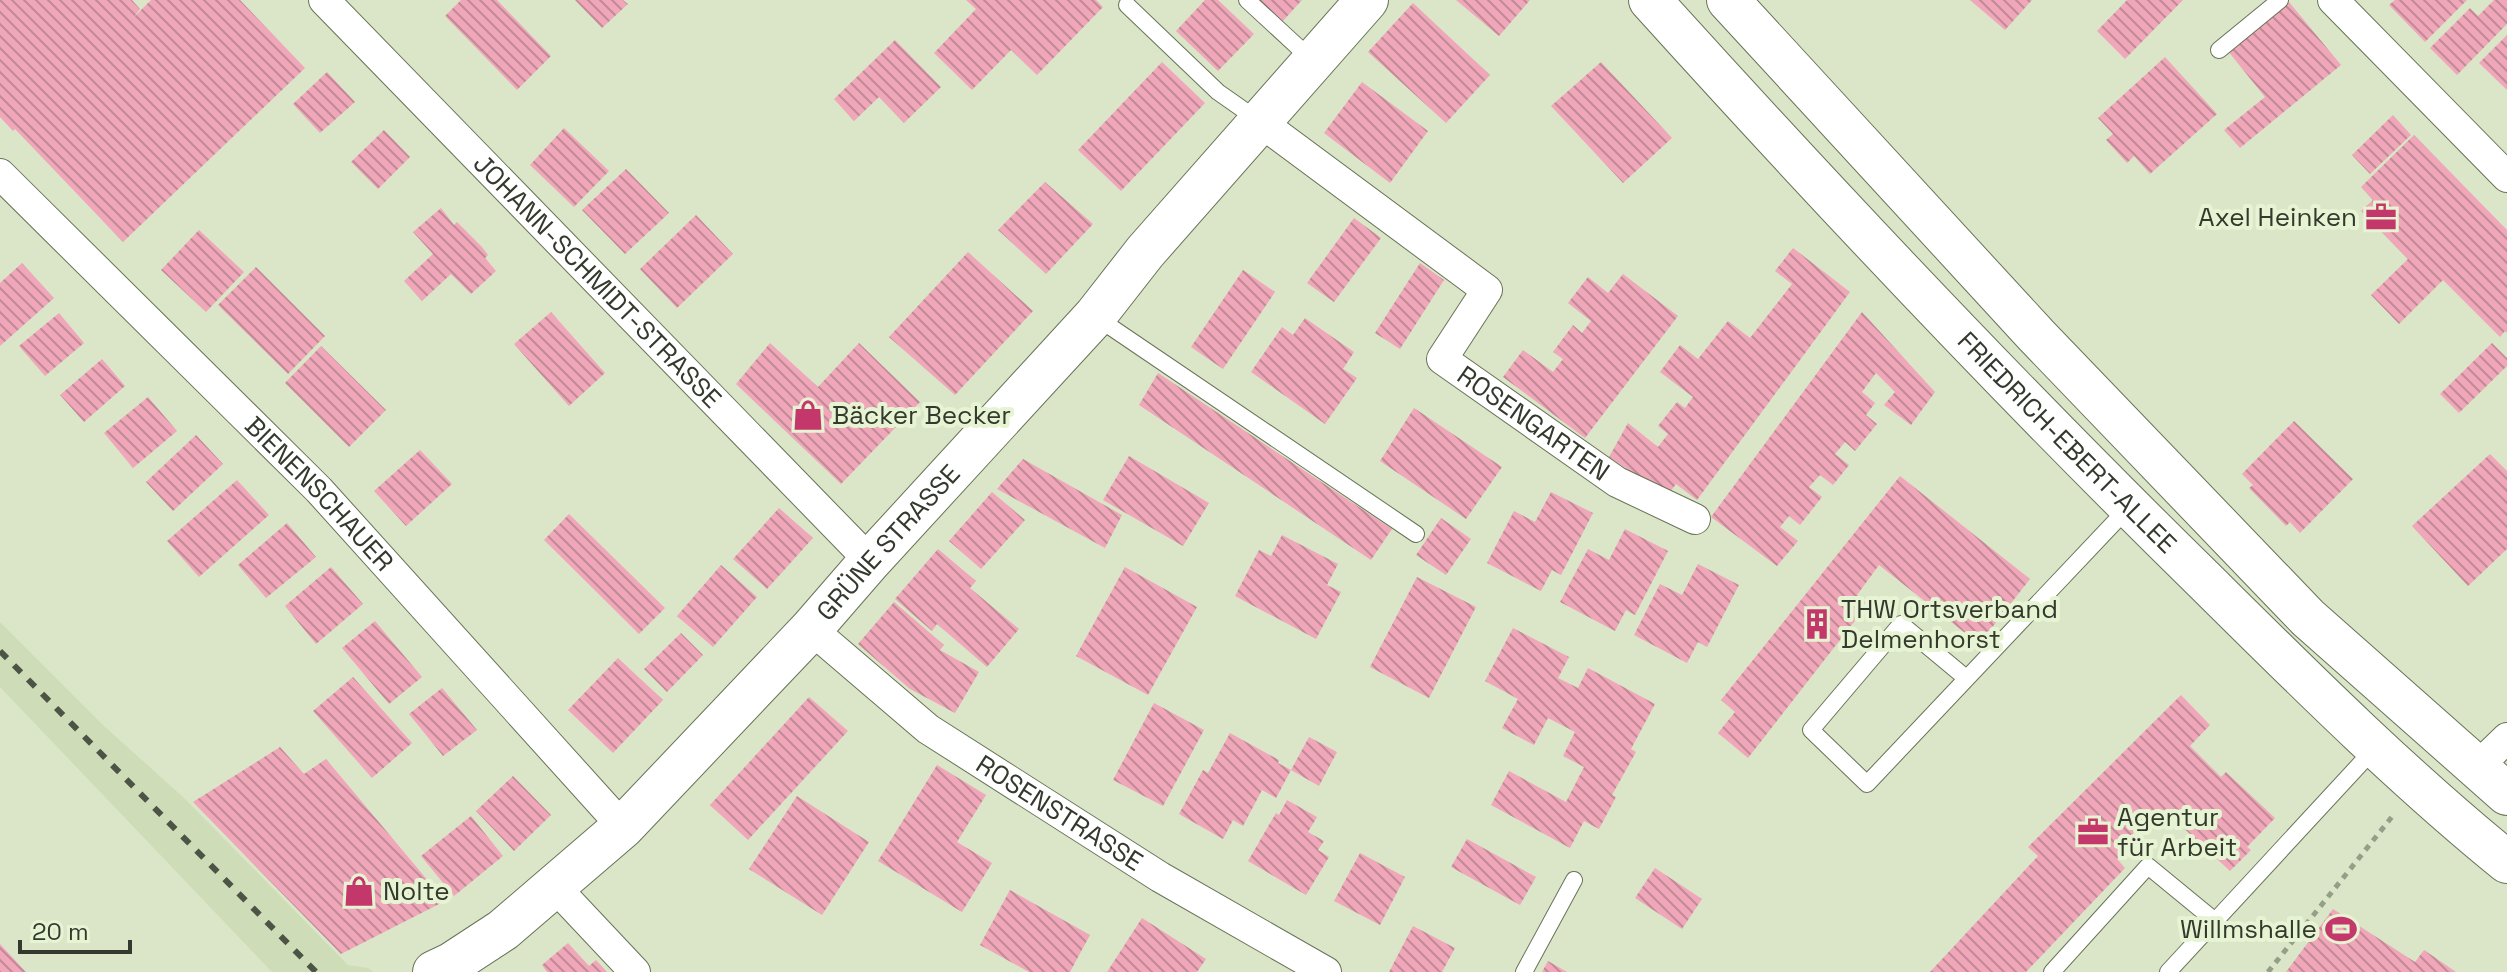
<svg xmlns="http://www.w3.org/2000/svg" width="2507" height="972" viewBox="0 0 2507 972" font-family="'Space Grotesk',sans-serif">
<defs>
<pattern id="building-back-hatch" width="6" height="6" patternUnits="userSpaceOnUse" patternTransform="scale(2)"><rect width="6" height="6" fill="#efa7b9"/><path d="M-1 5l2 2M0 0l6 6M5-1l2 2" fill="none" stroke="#c28997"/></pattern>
</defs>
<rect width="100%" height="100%" fill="#dae6c7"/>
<path fill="#ceddb7" d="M0,622L104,726L183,797L348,965L368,968L373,972H272L0,687Z"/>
<path fill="url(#building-back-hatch)" d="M0,0H132L140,9L134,17L151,0H240L305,68L123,242L15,129L13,131L0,117Z
M461,0H497L551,56L517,90L445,16Z
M575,0H623L628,4L602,28Z
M966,0H1096L1103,7L1037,75L1011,50L972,90L934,53L976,9Z
M1205,0H1218L1254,34L1218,71L1176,31Z
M1258,0H1302L1282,22Z
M1456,0H1530L1499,36Z
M1970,0H2032L2005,30Z
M2127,0H2183L2125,59L2097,31Z
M2395,0H2467L2425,42L2389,5Z
M2494,0H2507V24L2457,75L2430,48L2470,8L2478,16Z
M2289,2L2341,65L2240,148L2224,130L2265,97L2228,51Z
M1413,3L1490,75L1446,123L1368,52Z
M2507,35V90L2479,63Z
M895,40L941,87L904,123L879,97L854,121L834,99Z
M2165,57L2217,114L2150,174L2134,156L2127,163L2106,140L2113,134L2098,118Z
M1162,62L1205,103L1121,191L1078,150Z
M1601,62L1672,138L1623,183L1551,106Z
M327,72L355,102L320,133L293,104Z
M1362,82L1428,131L1390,183L1324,133Z
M2393,115L2411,135L2370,174L2352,155Z
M564,128L609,171L574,207L530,165Z
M384,130L410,157L378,189L351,162Z
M2414,135L2507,230V333L2505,331L2500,337L2443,280L2399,324L2371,295L2408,259L2361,211L2373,200L2361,187Z
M626,169L669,213L625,254L582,210Z
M1045,182L1093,224L1046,274L998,230Z
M441,208L454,225L457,222L482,247L488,255L485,258L496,271L471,294L451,274L422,301L404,281L433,254L413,232Z
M696,215L733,254L677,308L640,269Z
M1354,218L1381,238L1334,302L1307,283Z
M199,230L244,272L206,312L161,270Z
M1793,248L1850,292L1697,500L1676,484L1667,496L1609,457L1628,423L1658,447L1668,434L1658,426L1677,402L1685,408L1693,397L1660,372L1680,345L1698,359L1728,321L1750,338L1792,284L1775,271Z
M968,252L1033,311L955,395L889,337Z
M22,263L54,298L0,346V283Z
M1420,263L1444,280L1400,349L1375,333Z
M256,267L325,336L288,374L218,305Z
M1243,270L1275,292L1223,369L1191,347Z
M1623,274L1678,316L1585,438L1503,377L1523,350L1553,372L1563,359L1553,352L1573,325L1582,333L1591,321L1568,303L1588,277L1608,293Z
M551,312L605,373L569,406L514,344Z
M1862,312L1935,392L1911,425L1884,405L1895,392L1876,373L1862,392L1875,403L1866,415L1877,424L1855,451L1845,442L1835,454L1849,465L1833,485L1820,475L1809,487L1822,497L1800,525L1789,516L1780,527L1798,541L1777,566L1711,517Z
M59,313L84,343L45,376L19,346Z
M1305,318L1354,352L1343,369L1357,378L1325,424L1251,372L1282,327L1293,335Z
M770,343L818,387L859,343L920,402L841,484L736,384Z
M2492,343L2507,358V366L2459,413L2440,394Z
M321,346L386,410L349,447L285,383Z
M102,359L125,386L84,422L60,395Z
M1158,373L1392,529L1371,560L1139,405Z
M148,397L177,431L133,468L104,433Z
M1414,408L1502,467L1466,519L1380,461Z
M2294,421L2353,479L2300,533L2290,522L2286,526L2249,488L2253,485L2242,474Z
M196,435L223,464L173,511L146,482Z
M420,450L452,484L406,526L374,491Z
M2490,454L2507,471V549L2468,586L2412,526Z
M1129,456L1209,503L1183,546L1103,500Z
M1023,459L1122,515L1105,548L997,489Z
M1900,476L2030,579L1979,644L1879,565L1857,595L1868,604L1748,758L1718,733L1735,712L1721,700Z
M237,480L269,515L199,577L167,541Z
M992,492L1025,520L981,569L949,541Z
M1551,492L1593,513L1561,575L1552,570L1541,591L1487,563L1514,511L1535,522Z
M779,508L813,538L767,589L733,559Z
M569,514L665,608L639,634L544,540Z
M1441,518L1471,539L1446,575L1416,555Z
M287,523L316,557L266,598L238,565Z
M1625,529L1668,551L1635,615L1626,610L1615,631L1560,602L1588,549L1609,560Z
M1282,535L1338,564L1327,585L1341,592L1316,639L1235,596L1259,550L1271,556Z
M938,549L976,581L970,588L1019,629L987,667L937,624L932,631L895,599Z
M1698,564L1739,585L1707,647L1698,642L1687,663L1634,635L1660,584L1682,595Z
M721,565L757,597L713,647L677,616Z
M331,567L363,604L316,644L285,606Z
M1125,567L1197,607L1148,695L1076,656Z
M1417,577L1476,607L1429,698L1370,667Z
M894,602L944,645L940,650L979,672L955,713L910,689L858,644Z
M375,621L422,677L389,704L342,648Z
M1513,628L1569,657L1558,678L1578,688L1588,668L1655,704L1631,749L1636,752L1612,795L1616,797L1599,829L1584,821L1570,848L1491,805L1509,771L1566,802L1584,767L1563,756L1575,732L1548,718L1534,745L1502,728L1518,699L1485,681Z
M681,633L703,655L667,692L644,669Z
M618,658L663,700L613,753L568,710Z
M353,677L412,743L372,778L313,711Z
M442,688L477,730L443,756L409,714Z
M2181,695L2210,725L2190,746L2221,777L2226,772L2275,818L2247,847L2251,850L2230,871L2164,810L2117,859L2125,868L2026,972H1930L2038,856L2028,847Z
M809,697L848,731L748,840L710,805Z
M1154,703L1204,730L1163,806L1113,780Z
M1230,733L1279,760L1278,763L1291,770L1276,798L1262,790L1243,826L1233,820L1223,839L1179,814L1203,770L1208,773Z
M1309,737L1337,752L1319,786L1291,770Z
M280,747L304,774L326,759L445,901L341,954L193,802Z
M937,765L986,795L957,842L992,863L962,912L878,861Z
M513,776L551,815L514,851L476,811Z
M797,796L869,842L822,915L749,869Z
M1287,800L1317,817L1308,832L1324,841L1318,850L1329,857L1306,895L1248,861L1276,813L1279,815Z
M471,816L503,856L454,896L421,856Z
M1467,839L1536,877L1520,905L1451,867Z
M1360,853L1405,877L1380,925L1334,901Z
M1655,868L1702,899L1682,929L1635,898Z
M1010,890L1090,935L1070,972H1029L980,945Z
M2333,909L2415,962L2424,950L2456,972H2286Z
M1142,918L1206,959L1197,972H1107Z
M1413,926L1455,948L1442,972H1389Z
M568,943L589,966L596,960L607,972H547L542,965Z
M0,944L26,972H0Z
M1548,961L1567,972H1542Z"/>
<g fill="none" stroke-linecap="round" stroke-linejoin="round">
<defs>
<path id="service" d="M1247,0L1312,60
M1127,5L1218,92L1258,120
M2219,50L2280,0
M1096,317L1416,534
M1966,678L1901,624L1811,730L1867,784L2128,508
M1524,972L1574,880
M2052,972L2148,866L2215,921
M2168,972L2375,748"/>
<g id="minor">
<path id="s1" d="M324,0L870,561"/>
<path d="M2333,0L2507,177"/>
<path id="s2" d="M1259,121L1487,290L1442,359L1617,482L1695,519"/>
<path id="s3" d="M0,174L319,490L623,827"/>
<path id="s4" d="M811,629L928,729L1160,877L1326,972"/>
<path d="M2476,768L2507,738"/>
<path d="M555,887L635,972"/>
</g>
<g id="secondary">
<path id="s5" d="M1650,0C1829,198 2012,392 2203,579C2301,676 2400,775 2507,862"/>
<path d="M1728,0L2036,335L2308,618L2507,794"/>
<path id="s6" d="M434,972L451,964L503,930L623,827L811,629L870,561L1095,316L1145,252L1367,0"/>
</g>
</defs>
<use href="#service" stroke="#687358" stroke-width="18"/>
<use href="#minor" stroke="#687358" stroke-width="32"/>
<use href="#secondary" stroke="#687358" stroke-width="44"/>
<path stroke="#959e87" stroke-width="5" stroke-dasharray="6 6" stroke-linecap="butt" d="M2268,972L2395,813"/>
<use href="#service" stroke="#fff" stroke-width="16"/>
<use href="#minor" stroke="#fff" stroke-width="30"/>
<use href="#secondary" stroke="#fff" stroke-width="42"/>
<path stroke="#4e5445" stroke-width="6" stroke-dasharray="10 10" stroke-linecap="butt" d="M0,651L316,972"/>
</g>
<defs>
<symbol id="office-bare" viewBox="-9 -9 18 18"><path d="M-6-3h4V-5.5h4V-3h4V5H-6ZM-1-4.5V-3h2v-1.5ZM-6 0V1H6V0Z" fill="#c3376b" stroke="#e7f4d4" stroke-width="2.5" paint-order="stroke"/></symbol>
<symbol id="shop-bare" viewBox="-9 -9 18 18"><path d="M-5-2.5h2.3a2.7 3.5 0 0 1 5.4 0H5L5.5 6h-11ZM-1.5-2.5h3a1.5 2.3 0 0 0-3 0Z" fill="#c3376b" stroke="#e7f4d4" stroke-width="2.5" paint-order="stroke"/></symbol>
<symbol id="building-bare" viewBox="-9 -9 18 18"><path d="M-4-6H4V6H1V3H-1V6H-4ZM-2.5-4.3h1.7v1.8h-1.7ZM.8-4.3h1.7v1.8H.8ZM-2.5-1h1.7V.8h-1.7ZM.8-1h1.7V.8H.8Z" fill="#c3376b" stroke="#e7f4d4" stroke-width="2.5" paint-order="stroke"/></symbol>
<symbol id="stadium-bare" viewBox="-9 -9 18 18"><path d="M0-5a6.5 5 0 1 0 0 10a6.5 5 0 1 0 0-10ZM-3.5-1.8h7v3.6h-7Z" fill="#c3376b" stroke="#e7f4d4" stroke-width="2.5" paint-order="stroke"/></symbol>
</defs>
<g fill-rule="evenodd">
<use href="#office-bare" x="2359" y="195" width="44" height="44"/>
<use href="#shop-bare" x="786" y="393" width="44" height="44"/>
<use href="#building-bare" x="1795" y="602" width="44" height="44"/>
<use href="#office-bare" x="2071" y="810" width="44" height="44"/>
<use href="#shop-bare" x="337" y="869" width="44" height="44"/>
<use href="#stadium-bare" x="2319" y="907" width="44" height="44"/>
</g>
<g text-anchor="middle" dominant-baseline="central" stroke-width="8" stroke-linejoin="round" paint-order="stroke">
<g font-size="26" fill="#34392d" stroke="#e7f4d4" text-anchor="start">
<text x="2357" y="217" text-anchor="end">Axel Heinken</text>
<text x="832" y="415">Bäcker Becker</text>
<text x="1841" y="609">THW Ortsverband<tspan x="1841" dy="30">Delmenhorst</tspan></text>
<text x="2117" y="817">Agentur<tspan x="2117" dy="30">für Arbeit</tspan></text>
<text x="383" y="891">Nolte</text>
<text x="2317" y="929" text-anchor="end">Willmshalle</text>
</g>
<g font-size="26" fill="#34392d" stroke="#e7f4d4">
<text stroke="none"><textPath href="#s1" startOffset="392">JOHANN-SCHMIDT-STRASSE</textPath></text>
<text stroke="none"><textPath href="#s2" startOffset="478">ROSENGARTEN</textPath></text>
<text stroke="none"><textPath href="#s5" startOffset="608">FRIEDRICH-EBERT-ALLEE</textPath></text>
<text stroke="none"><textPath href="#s3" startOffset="452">BIENENSCHAUER</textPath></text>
<text stroke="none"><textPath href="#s6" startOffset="628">GRÜNE STRASSE</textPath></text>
<text stroke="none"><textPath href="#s4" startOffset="310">ROSENSTRASSE</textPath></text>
</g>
</g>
<path d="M20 940v12h110v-12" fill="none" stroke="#34392d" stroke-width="4"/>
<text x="32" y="940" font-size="24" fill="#34392d" stroke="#e7f4d4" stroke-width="6" paint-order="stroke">20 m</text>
</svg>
